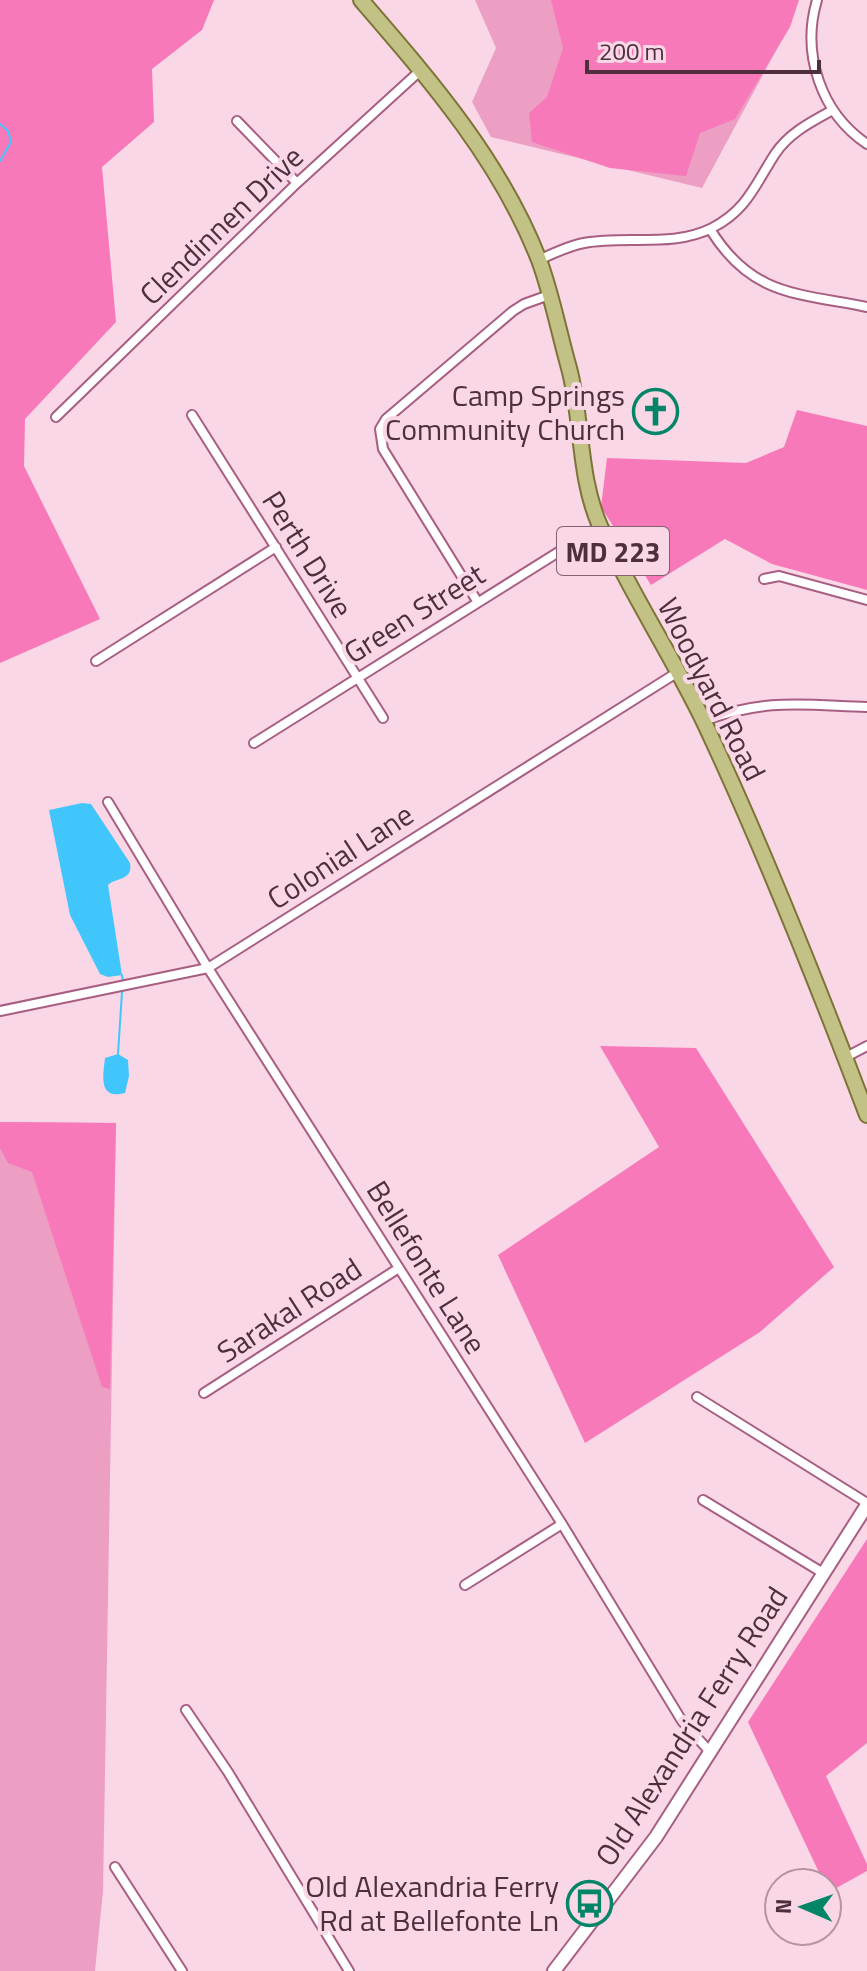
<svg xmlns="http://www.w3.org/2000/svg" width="867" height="1971" viewBox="0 0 867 1971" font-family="'Titillium Web',sans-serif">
<rect width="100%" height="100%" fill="#f9d7e6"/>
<path fill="#ed9ec3" d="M475,0H798L779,45L702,188L491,137L472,102L496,48Z
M0,1122L116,1123L103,1891L95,1971H0Z"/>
<path fill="#f779ba" d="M0,0H214L202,30L152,69L154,122L102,167L116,322L25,419L24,466L100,619L0,663Z
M551,0H799L790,27L735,119L700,133L686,176L610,168L532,142L529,113L547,97L563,48Z
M797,410L867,426V590L772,564L725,539L651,585L601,507L607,458L746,463L784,447Z
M600,1046L696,1048L834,1267L760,1332L585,1443L498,1255L659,1147Z
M0,1122L116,1123L110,1389L102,1387L32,1172L8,1163L0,1148Z
M867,1539V1743L826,1776L867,1864V1871L829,1892L827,1883H824L748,1722Z"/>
<path fill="#41c6fc" d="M82,803L91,804L130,863C133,881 117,877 108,885L122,975L108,977L100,974L70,915L49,810Z
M118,1054L128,1060L129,1076L125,1093C98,1100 103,1076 105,1058Z"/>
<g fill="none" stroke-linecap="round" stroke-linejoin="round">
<path stroke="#41c6fc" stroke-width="2" d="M0,124L8,131L11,142L0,161
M122,975L123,981
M118,1054L122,992"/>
<defs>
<path id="street" d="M817,0C801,54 821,113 867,144
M237,121L297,183
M710,229C751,296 797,293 867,307
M539,260C554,253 568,246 584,243C627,235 672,248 712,228C747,210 755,185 775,154C789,133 811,122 833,110
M192,415L383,718
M56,417L297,183L422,69
M764,579L779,576L867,600
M477,601L383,449L380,429L386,419L513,311L524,304L549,295
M96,661L276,547
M703,721C766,698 803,705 867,707
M254,743L600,526
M108,802L208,968L562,1524L682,1721L711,1753
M0,1011L208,968L678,672
M846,1057L867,1046
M204,1393L399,1268
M697,1397L867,1503
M703,1500L823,1573
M465,1585L562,1524
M186,1710L228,1772L349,1971
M115,1867L182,1971"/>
<path id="secondary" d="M554,1971L656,1837L867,1505"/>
<path id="primary" d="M361,0C430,80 500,160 539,260C552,295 559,333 569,368C583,421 578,476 600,526C631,594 673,657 705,724C765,852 817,983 867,1115"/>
</defs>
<use href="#street" stroke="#a85e82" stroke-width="12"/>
<use href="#secondary" stroke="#a85e82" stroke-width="16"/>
<use href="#primary" stroke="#7f7438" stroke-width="18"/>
<use href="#street" stroke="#fff" stroke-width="8"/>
<use href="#secondary" stroke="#fff" stroke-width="12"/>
<use href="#primary" stroke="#c2c286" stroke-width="14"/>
</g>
<defs>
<symbol id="church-ring" viewBox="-11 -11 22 22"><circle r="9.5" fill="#f9d7e6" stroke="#038567" stroke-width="1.5"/><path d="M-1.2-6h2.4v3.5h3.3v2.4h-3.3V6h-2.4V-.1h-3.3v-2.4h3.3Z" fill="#038567"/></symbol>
<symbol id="bus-ring" viewBox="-11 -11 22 22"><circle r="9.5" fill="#f9d7e6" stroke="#038567" stroke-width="1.5"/><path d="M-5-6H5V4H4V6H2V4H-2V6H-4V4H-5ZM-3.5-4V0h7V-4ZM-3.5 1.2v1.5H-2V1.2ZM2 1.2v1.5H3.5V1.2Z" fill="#038567"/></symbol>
</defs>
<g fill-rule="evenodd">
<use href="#church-ring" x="630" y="386" width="51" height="51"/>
<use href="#bus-ring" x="564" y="1878" width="51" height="51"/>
</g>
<g text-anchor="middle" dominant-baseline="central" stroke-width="8" stroke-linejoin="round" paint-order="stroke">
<rect fill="#f9d7e6" stroke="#826170" stroke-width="2" x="557" y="527" width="112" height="48" rx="6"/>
<g font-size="28" font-weight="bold" fill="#4f2e3e">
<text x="613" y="551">MD 223</text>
</g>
<g font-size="30" fill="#4f2e3e" stroke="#f9d7e6">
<text transform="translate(221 225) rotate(-44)">Clendinnen Drive</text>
<text transform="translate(308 554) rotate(58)">Perth Drive</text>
<text transform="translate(414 613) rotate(-32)">Green Street</text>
<text transform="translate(712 689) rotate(63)">Woodyard Road</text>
<text transform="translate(340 856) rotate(-33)">Colonial Lane</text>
<text transform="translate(427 1267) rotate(58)">Bellefonte Lane</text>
<text transform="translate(289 1310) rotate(-33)">Sarakal Road</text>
<text transform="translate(691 1726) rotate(-57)">Old Alexandria Ferry Road</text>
</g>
<g font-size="30" fill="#4f2e3e" stroke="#f9d7e6" text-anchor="end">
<text x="625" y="395">Camp Springs<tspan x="625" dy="34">Community Church</tspan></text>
<text x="559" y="1886">Old Alexandria Ferry<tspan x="559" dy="34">Rd at Bellefonte Ln</tspan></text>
</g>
</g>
<g transform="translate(803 1907) rotate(272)"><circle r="38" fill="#f9d7e6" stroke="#b593a3" stroke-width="2"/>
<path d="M0-6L14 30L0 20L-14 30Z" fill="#038567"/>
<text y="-12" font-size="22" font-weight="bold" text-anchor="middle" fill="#4f2e3e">N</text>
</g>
<path d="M587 60v12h232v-12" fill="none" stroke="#4f2e3e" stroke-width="4"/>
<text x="599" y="60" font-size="24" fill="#4f2e3e" stroke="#f9d7e6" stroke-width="6" paint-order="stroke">200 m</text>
</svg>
